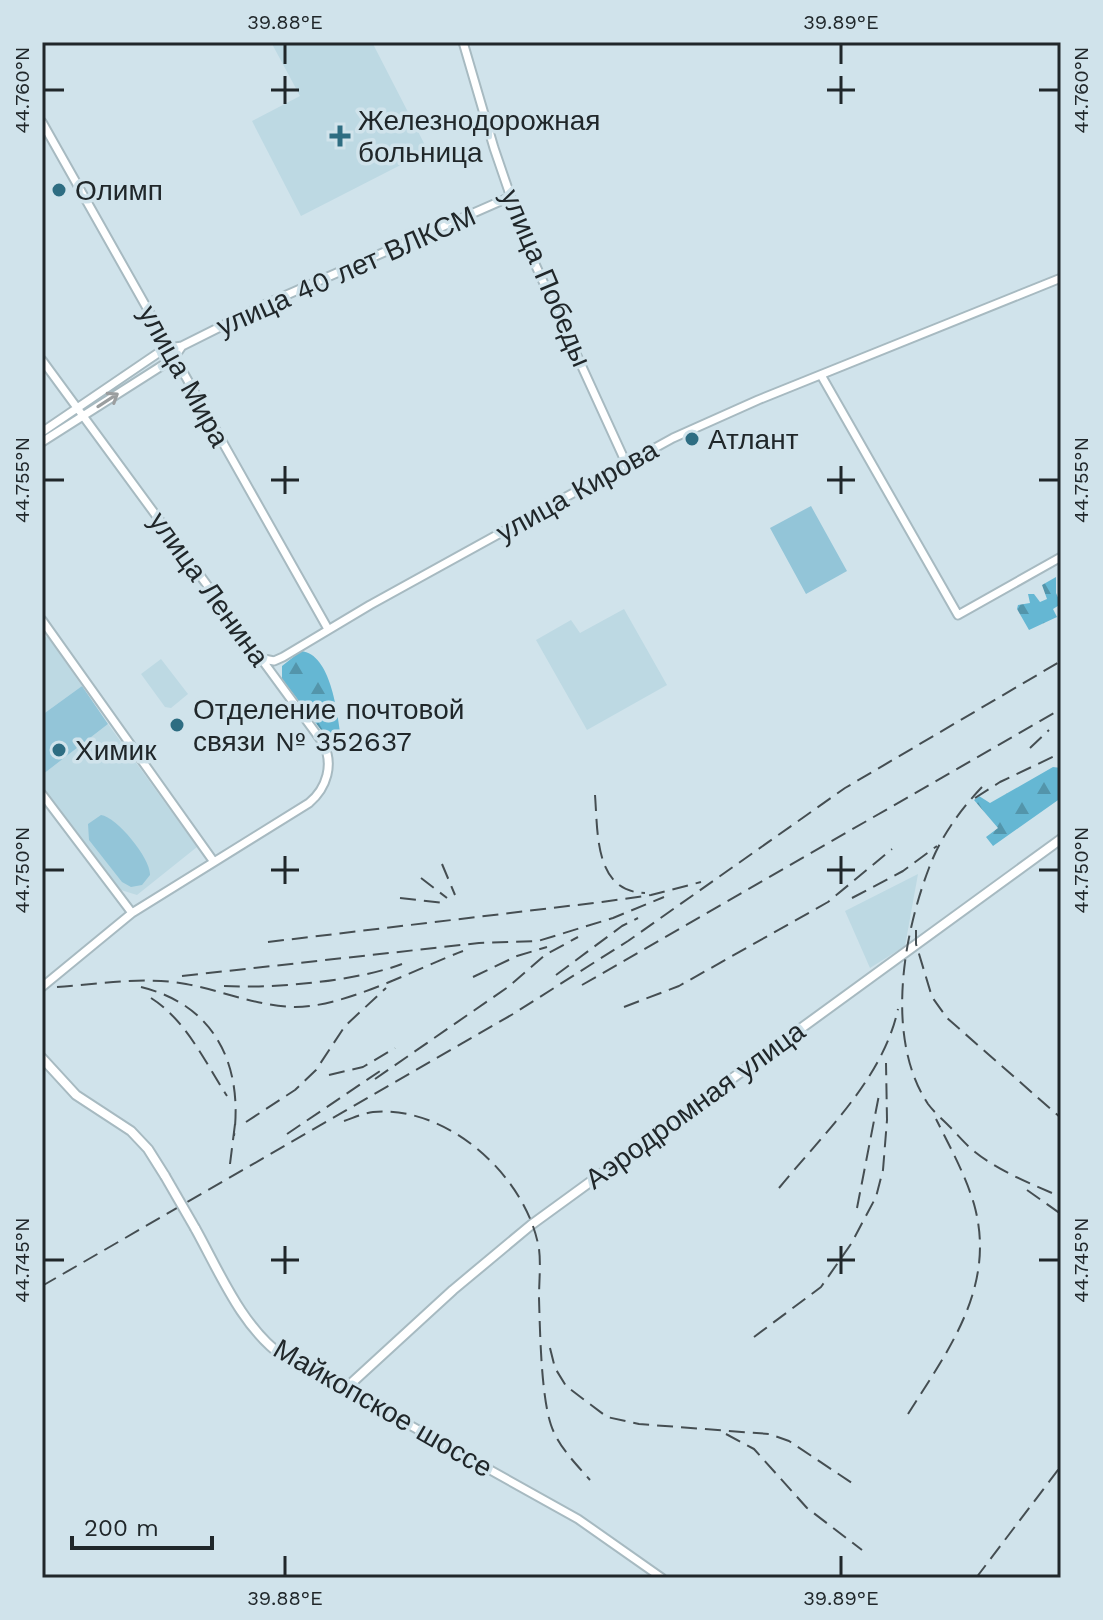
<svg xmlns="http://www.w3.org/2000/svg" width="1103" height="1620" viewBox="0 0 1103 1620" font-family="'Work Sans',sans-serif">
<defs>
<pattern id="forest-firs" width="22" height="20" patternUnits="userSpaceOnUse" patternTransform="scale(2)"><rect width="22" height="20" fill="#65b7d3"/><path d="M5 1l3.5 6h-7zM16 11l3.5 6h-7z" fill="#5395ab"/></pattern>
</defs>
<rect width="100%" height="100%" fill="#d0e3eb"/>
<path fill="#bdd9e3" d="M271,42H372L428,151L301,216L252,121L300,96Z
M624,609L667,685L587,730L536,640L571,620L580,633Z
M47,636L82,686L42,715V640Z
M161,659L188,694L171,708L165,707L141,674Z
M108,724L197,847L137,895L121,890L42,786V775Z
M918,874L905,946L870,968L845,911Z"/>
<path fill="url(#forest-firs)" d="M1056,577V593L1061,604L1053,609L1057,617L1029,630L1017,609L1018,605L1030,603L1028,594H1034L1040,602L1047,599L1042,585Z
M301,651C331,654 337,712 341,737L328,739L282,679V666Z
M1053,767L1061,768V798L993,846L986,837L998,828L974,800L979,796L990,803Z"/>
<path fill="#93c5d8" d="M811,506L847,571L806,594L770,528Z
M82,686L108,724L42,775V715Z
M101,815C117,817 151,859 150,875L142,885L131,887L122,882L89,840L88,824Z"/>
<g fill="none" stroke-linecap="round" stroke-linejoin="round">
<defs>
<path id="secondary" d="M463,42L494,148L530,253L626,463
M42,122L328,629
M42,360L323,743C334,764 327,788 309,803L132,913L42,987
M821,375L958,615L1061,557
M42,432L164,349L182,346L266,304L510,197
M42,442L174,358L182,346
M42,620L214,862
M259,658L274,661L283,657L370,605L673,438L758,400L1061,278
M42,794L132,913
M345,1389L578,1519L662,1578"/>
<path id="primary" d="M42,1058L76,1095L131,1131L148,1149L165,1176
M195,1228C219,1271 242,1328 284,1357C303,1370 325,1379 345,1389L453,1290L531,1225L1061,839"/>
</defs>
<use href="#secondary" stroke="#a7bac1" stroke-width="11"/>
<use href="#primary" stroke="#a7bac1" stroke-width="12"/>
<use href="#secondary" stroke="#fff" stroke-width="7"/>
<use href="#primary" stroke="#fff" stroke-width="8"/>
<path stroke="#454e52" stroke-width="2" stroke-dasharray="16 8" stroke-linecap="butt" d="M1030,748L1049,730
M982,787C960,810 940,838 929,868C903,936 885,1039 928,1104C934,1112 942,1119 949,1126C957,1134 965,1144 975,1152C1000,1172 1032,1184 1061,1197
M595,795C598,832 594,892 645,893
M975,798L1000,782L1061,753
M442,864L455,895
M421,878L447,898
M400,898L445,903
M852,898L903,871L937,846
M916,930V944L932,997L947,1018L1061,1118
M268,942L602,902L651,895L701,882
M556,975L622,926L638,918
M182,976L479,943L538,941L613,918L664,897
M473,977L517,956L547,947
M582,985L1061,709
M224,986C273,989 357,981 402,964
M57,987C99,984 145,976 186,984C223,991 257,1006 295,1007C346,1007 415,969 463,951
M141,987C215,1005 243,1065 234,1136
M151,998C186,1020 205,1062 227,1096
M624,1007L679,986L828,902L892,849
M329,1075L363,1067L395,1048
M375,1079L508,987L545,955L578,937
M344,1121C353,1118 364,1113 373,1112C448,1105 527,1177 539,1249C541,1264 539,1282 539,1298C540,1331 541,1395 551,1425C558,1446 576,1464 590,1480
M246,1122L295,1090L316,1070L345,1026L386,988
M287,1134L383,1069
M230,1164L235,1124
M779,1188C823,1134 883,1079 898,1009
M1027,1190L1061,1214
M857,1208L879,1095
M42,1286L513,1014L628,941L845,788L1061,661
M754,1337L821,1287L851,1244L876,1197L883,1170L887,1120L886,1063
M550,1348L555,1368L566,1386L607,1417L639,1424L769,1434L789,1441L852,1483
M908,1414C949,1349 997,1286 974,1204C965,1174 950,1147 936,1119
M726,1434L754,1449L807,1508L862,1550
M976,1578L1061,1466"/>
<defs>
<path id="primary-bridge" d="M165,1176L195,1228"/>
</defs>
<use href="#primary-bridge" stroke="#a7bac1" stroke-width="12" stroke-linecap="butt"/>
<use href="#primary-bridge" stroke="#fff" stroke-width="8"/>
</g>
<defs><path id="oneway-shaft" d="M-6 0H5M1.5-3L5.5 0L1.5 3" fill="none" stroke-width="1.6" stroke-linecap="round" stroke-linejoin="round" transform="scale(2)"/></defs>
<use stroke="#9b9e9f" href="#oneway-shaft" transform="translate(108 400) rotate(-33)"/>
<path fill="none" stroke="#20272a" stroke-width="3" d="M285,44V64M841,44V64M285,76V104M841,76V104M44,90H64M271,90H299M827,90H855M1039,90H1059M285,466V494M841,466V494M44,480H64M271,480H299M827,480H855M1039,480H1059M285,856V884M841,856V884M44,870H64M271,870H299M827,870H855M1039,870H1059M285,1246V1274M841,1246V1274M44,1260H64M271,1260H299M827,1260H855M1039,1260H1059M285,1556V1576M841,1556V1576"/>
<g fill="#2e6d82" stroke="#d0e3eb" stroke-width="3">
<path d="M336 124h8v8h8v8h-8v8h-8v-8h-8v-8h8z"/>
<circle cx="59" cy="190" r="8"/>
<circle cx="692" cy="439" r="8"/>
<circle cx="177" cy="725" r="8"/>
<circle cx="59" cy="750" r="8"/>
</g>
<g text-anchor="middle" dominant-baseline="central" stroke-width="7" stroke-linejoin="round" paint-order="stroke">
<g font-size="28" fill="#20272a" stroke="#d0e3eb" text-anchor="start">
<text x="358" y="120">Железнодорожная<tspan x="358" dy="32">больница</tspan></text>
<text x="75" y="190">Олимп</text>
<text x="708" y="439">Атлант</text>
<text x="193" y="709">Отделение почтовой<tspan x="193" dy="32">связи № 352637</tspan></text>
<text x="75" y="750">Химик</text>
</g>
<g font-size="28" fill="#20272a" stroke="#d0e3eb">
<text transform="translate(346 271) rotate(-24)">улица 40 лет ВЛКСМ</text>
<text transform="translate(546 278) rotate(67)">улица Победы</text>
<text transform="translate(184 376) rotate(61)">улица Мира</text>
<text transform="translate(577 491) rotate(-29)">улица Кирова</text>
<text transform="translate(209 589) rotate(54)">улица Ленина</text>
<text transform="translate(695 1105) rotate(-36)">Аэродромная улица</text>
<text transform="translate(383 1408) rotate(30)">Майкопское шоссе</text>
</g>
</g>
<rect width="1103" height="1620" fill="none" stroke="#d0e3eb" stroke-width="88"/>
<path d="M72 1536v12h140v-12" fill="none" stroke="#20272a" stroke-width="4"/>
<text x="84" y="1536" font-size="24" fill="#20272a" stroke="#d0e3eb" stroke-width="6" paint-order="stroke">200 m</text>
<rect x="44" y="44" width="1015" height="1532" fill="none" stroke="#20272a" stroke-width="3"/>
<g font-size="20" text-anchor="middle" fill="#20272a">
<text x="285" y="29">39.88°E</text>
<text x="841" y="29">39.89°E</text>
<text transform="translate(22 90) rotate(-90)" y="7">44.760°N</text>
<text transform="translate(1081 90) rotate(-90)" y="7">44.760°N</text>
<text transform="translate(22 480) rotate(-90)" y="7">44.755°N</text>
<text transform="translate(1081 480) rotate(-90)" y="7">44.755°N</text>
<text transform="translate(22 870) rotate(-90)" y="7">44.750°N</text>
<text transform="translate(1081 870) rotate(-90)" y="7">44.750°N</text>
<text transform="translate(22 1260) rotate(-90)" y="7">44.745°N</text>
<text transform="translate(1081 1260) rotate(-90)" y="7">44.745°N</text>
<text x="285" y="1605">39.88°E</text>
<text x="841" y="1605">39.89°E</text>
</g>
</svg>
